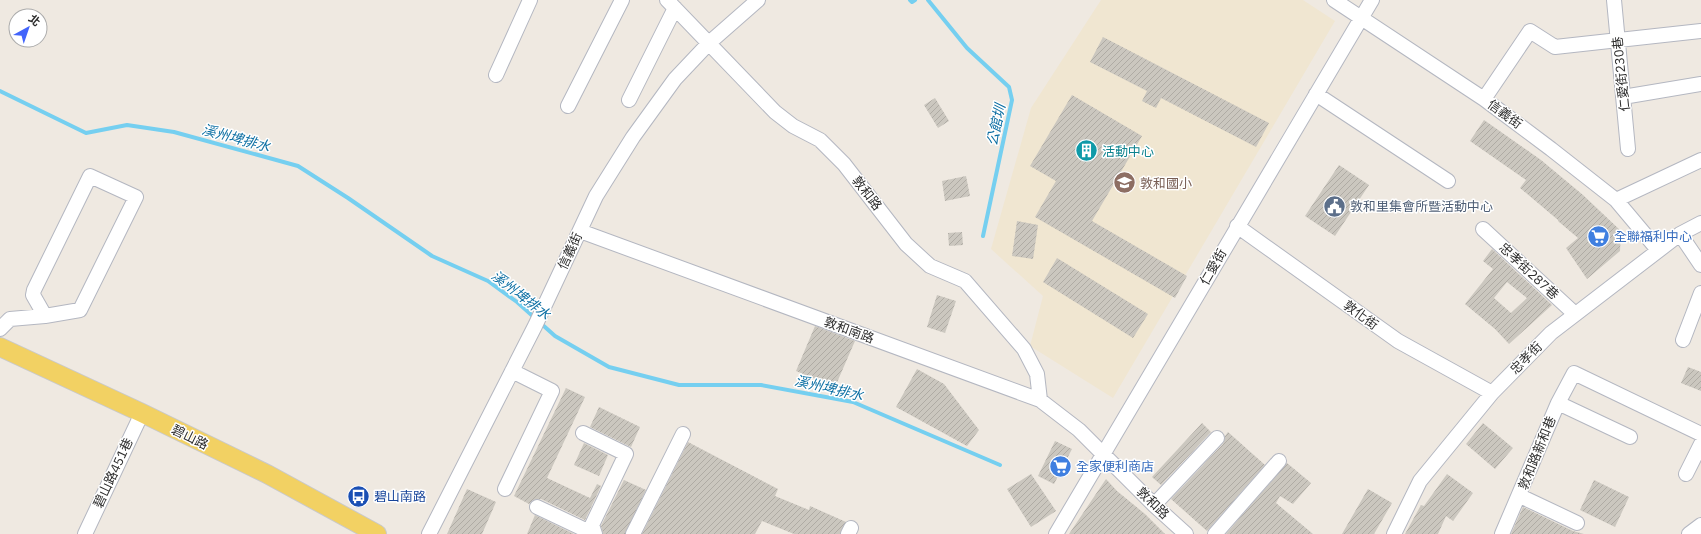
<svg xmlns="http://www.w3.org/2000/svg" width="1701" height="534" viewBox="0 0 1701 534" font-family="'IBM Plex Sans','Noto Sans TC',sans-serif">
<defs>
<pattern id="building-hatch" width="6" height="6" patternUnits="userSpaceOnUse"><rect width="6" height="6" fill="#cbc7bf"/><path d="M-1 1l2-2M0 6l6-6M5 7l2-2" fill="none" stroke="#afaba4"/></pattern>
</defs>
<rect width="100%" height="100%" fill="#efe9e1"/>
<path fill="#f0e6d1" d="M1101,0H1303L1335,21L1113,398L1030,346L1043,296L991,249L1031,108Z"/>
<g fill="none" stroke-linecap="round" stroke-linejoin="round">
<path stroke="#75cff0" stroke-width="4" d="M910,0L912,2L915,0
M928,0L967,48L1009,87L1012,100L983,236
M0,91L86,133L127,125L174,132L298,166L348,198L432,256L488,281L517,302L555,336L609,367L679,385H761L853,402L1000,465"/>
</g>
<path fill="url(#building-hatch)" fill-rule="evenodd" d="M1103,37L1269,123L1256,147L1161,98L1156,108L1142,101L1147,91L1090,62Z
M1072,95L1142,136L1092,221L1187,276L1175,298L1035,217L1056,181L1030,166Z
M935,98L949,121L938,128L924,105Z
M1484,120L1541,160L1583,195L1621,231L1620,251L1587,279L1566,248L1578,238L1558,221V220L1520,188L1526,180L1470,141Z
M1339,165L1369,185L1335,236L1305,216Z
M966,176L970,196L945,201L942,181Z
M1017,221L1038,225L1033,259L1012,256Z
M962,232L963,245L949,246L948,233Z
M1492,249L1552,305L1509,344L1495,329L1465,304L1493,269L1483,261ZM1507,282L1527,298L1511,313L1494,298Z
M1057,258L1148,314L1133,338L1043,282Z
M937,295L956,301L945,333L927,327Z
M815,326L855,341L835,387L796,371Z
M1688,367L1701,372V391L1681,383Z
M917,369L944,384L979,430L967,446L896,407Z
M566,388L585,397L547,478L590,498L597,484L601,486L585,520L541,499L533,500L529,504L514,496Z
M599,407L640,427L631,447L590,427Z
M1202,423L1211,432L1161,485L1152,477Z
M1483,423L1513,448L1495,469L1466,444Z
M1228,432L1265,465L1207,531L1171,499L1223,444L1225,436Z
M1055,441L1072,449L1054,484L1038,476Z
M688,442L778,489L775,496L809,510L810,506L846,522L840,534H794L762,521L755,534H642Z
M584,443L608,455L599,476L574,465Z
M1287,463L1311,483L1293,504L1280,496L1276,503L1313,534H1226Z
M1031,474L1056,511L1031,527L1007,489Z
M1447,474L1473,493L1453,521L1446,516L1438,534H1405L1421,505L1424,506Z
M1106,479L1117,491L1145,514L1165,534H1069Z
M624,480L646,490L625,534H603L601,526Z
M1594,480L1629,497L1615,527L1580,510Z
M467,489L496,502L482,534H447Z
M1368,489L1392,503L1374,534H1342Z
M1523,507L1573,531L1584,534H1511Z
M535,515L574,534H527Z"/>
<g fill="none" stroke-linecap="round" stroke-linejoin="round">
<defs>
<path id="minor" d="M667,0L775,112L793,126L820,140L844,164L906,244L930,266L965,281L1024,349L1037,374L1040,400
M1334,0L1484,99L1551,149L1616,200L1658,250
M1614,0L1628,149
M496,75L530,0
M1316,94L1448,181
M1623,97L1701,84
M1484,99L1530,31L1555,47L1701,31
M629,100L675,8
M568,106L622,0
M1616,200L1701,160
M1237,226L1398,341L1492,393
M1483,229L1575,314
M580,231L1040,400L1079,430L1154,505L1186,534
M1680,234L1701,265
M0,329L10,319L45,316L80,310L136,197L90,176L34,290L33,295L45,316
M1683,340L1701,293
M1558,403L1630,437
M583,433L626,454L592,525L595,534
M1686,474L1701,444
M505,489L552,391L512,371
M1520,496L1577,523
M1154,505L1217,438
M537,507L594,534
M85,534L142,413
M429,534L535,326L596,196L633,137L675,79L709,43L758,0
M633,534L683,434
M848,534L851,528
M1056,534L1372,0
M1215,534L1279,461
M1394,534L1420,481L1492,393L1551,333L1680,234L1701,223
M1502,534L1558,403L1574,373L1701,434
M1689,534L1701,525"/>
<path id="major" d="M0,347L142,413L267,474L377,534"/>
</defs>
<use href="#minor" stroke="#b4b7c1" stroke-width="16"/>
<use href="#major" stroke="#c9c9c9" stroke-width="20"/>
<use href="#minor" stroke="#fff" stroke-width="14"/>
<use href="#major" stroke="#f2d163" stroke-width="18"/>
</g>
<defs>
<symbol id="building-disc" viewBox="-11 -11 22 22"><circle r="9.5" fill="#0f9aa8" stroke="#fff"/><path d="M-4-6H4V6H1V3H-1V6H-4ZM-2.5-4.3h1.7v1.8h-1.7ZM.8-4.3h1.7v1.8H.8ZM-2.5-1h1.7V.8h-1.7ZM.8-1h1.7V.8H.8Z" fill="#fff"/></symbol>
<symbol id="school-disc" viewBox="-11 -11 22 22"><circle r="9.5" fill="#8d6e63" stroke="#fff"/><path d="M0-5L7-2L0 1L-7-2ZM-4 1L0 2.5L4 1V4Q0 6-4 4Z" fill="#fff"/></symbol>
<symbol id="civic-disc" viewBox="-11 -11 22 22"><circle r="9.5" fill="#5c6f8a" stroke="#fff"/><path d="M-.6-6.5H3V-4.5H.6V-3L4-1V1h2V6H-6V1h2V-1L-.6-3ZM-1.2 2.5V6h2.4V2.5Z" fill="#fff"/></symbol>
<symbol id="supermarket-disc" viewBox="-11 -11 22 22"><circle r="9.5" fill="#3f7fe0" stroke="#fff"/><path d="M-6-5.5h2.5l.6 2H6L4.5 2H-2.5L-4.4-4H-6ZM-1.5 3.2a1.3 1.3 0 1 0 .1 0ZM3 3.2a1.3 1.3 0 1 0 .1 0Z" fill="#fff"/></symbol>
<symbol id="bus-disc" viewBox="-11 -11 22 22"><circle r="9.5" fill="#1a4fb4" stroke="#fff"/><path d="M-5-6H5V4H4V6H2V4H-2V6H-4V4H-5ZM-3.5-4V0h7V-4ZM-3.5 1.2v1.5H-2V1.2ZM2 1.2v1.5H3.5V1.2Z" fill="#fff"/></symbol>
</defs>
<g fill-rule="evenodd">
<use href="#building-disc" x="1074" y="138" width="25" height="25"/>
<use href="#school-disc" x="1112" y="170" width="25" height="25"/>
<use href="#civic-disc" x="1322" y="194" width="25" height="25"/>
<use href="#supermarket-disc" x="1586" y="224" width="25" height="25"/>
<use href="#supermarket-disc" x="1048" y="454" width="25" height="25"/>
<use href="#bus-disc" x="346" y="484" width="25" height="25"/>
</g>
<g text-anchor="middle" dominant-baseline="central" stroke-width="3" stroke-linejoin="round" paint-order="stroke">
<g font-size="13" fill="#2e2e2e" stroke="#fff">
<text transform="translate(1621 74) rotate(-96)">仁愛街230巷</text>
<text transform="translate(1505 114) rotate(36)">信義街</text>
<text transform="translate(867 193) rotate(52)">敦和路</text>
<text transform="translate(570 251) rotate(-65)">信義街</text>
<text transform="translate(1213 267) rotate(-60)">仁愛街</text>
<text transform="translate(1529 271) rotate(43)">忠孝街287巷</text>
<text transform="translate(1361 315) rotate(36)">敦化街</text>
<text transform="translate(849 330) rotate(20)">敦和南路</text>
<text transform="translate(1526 358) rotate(-45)">忠孝街</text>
<text transform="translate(190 437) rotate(26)">碧山路</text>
<text transform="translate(1537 453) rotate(-68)">敦和路新和巷</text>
<text transform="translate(113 473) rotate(-65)">碧山路451巷</text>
<text transform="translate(1153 503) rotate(44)">敦和路</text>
</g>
<g font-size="13" fill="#0d838f" stroke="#fff" text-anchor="start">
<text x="1102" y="151">活動中心</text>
</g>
<g font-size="13" fill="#785e54" stroke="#fff" text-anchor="start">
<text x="1140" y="183">敦和國小</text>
</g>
<g font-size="13" fill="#4e5e75" stroke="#fff" text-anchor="start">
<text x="1350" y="206">敦和里集會所暨活動中心</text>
</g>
<g font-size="13" fill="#366cbe" stroke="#fff" text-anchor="start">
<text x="1614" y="236">全聯福利中心</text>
<text x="1076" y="466">全家便利商店</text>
</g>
<g font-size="13" fill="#164399" stroke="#fff" text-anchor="start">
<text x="374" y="496">碧山南路</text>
</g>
<g font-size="14" font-style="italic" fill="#0d6fa3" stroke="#fff">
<text transform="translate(996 125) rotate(-78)">公館圳</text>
<text transform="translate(236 138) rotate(15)">溪州埤排水</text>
<text transform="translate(521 295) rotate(38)">溪州埤排水</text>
<text transform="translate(829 388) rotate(13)">溪州埤排水</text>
</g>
</g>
<g transform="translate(28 28) rotate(40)"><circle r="19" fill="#ffffff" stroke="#ababab"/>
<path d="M0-3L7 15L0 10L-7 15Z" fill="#4264fb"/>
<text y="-6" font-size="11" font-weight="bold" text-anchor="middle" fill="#2e2e2e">北</text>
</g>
</svg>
